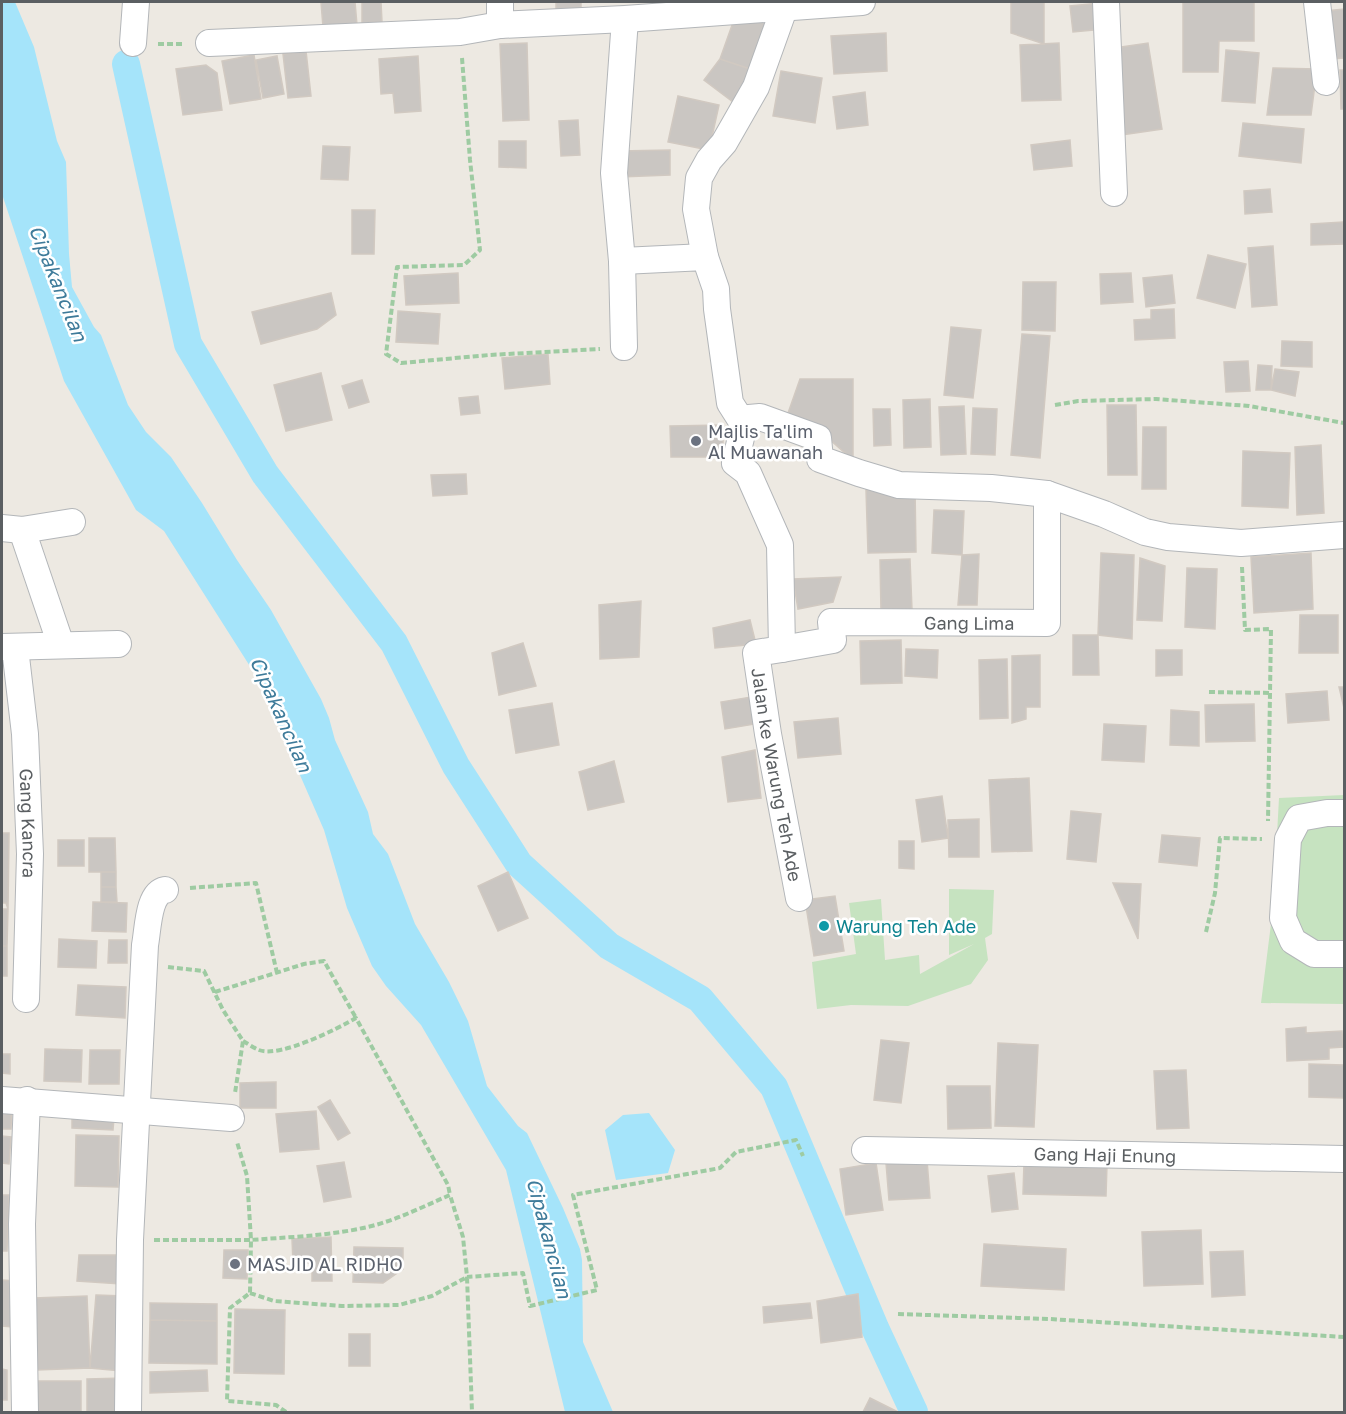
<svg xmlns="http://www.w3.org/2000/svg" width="1346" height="1414" viewBox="0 0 1346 1414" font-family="'Golos Text',sans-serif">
<rect width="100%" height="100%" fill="#ede9e2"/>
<path fill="#c6e3c0" d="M1344,795V1004L1261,1003L1273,908L1279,798Z
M949,889L994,890L992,934L985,938L988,960L971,984L908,1006L851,1005L817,1009L812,962L856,954L849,903L881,899L885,960L919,955L920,974L974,944L949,955Z"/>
<path fill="#a5e4fa" d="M2,2H15L34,47L57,141L66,162L69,254L72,287L94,327L101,335L128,405L146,432L171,457L202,503L237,560L271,610L321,699L329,718L335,740L368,812L373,834L388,854L415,924L449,982L468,1021L487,1086L518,1126L527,1133L563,1208L580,1249L582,1260L583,1342L613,1412H565L506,1170L421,1025L386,986L372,966L347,908L324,830L258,679L164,531L136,510L64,381L2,194Z
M649,1113L675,1150L668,1173L616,1180L605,1130L623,1115Z"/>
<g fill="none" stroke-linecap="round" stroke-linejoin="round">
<path stroke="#a5e4fa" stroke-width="28" d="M126,64L188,344L265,474L394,643L456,766L519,864L609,946L700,999L774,1087L875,1328L914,1412"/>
</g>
<path fill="#cac6c2" stroke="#d1c9c1" stroke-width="1.5" d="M321,2H355L357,25L323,27Z
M362,2H381L382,22L362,23Z
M556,2H581V9L556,10Z
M1011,2H1044V44L1011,33Z
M1183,2H1254V41H1219L1218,72H1183Z
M1100,3L1104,29L1073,32L1070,6Z
M1344,9V58L1330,59L1325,11Z
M777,13L756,71L720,59L736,14Z
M886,33L887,71L834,74L831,36Z
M527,43L529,120L503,121L500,44Z
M1059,43L1061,100L1022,101L1020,45Z
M1148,43L1162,129L1122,135L1108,49Z
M1226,50L1259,53L1255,103L1222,101Z
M306,51L311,96L288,98L283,54Z
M254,55L261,99L230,104L222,61Z
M277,56L284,94L263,98L256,60Z
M418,56L421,111L395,113L393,93L381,94L379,59Z
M720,59L756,71L733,102L704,80Z
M206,65L217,73L222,110L183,115L176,69Z
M1273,68L1317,69L1311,115H1267Z
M1340,70H1344V109H1341Z
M781,71L822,78L815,123L773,116Z
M865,92L868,125L837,129L833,97Z
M678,96L719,105L709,150L668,142Z
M578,120L580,155L561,156L559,121Z
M1243,123L1304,129L1301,163L1239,156Z
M1070,140L1072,166L1034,170L1031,145Z
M499,141H526V168L499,167Z
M323,146L350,147L348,180L321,179Z
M670,150V175L620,177L619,151Z
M1270,189L1272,212L1245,214L1244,191Z
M352,210H375L374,254H352Z
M1343,222L1344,244L1311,245V224Z
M1273,246L1277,305L1252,307L1248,248Z
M1208,255L1246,264L1235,308L1197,298Z
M458,273L459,303L406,305L404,276Z
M1131,273L1133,302L1101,304L1100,274Z
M1172,275L1175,303L1146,307L1143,278Z
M1023,282H1056L1055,331L1022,330Z
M331,293L336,315L317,329L261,344L252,312Z
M1174,309L1175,338L1135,340L1134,320L1151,319V310Z
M398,311L440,314L438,344L396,342Z
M951,327L981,330L973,398L944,395Z
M1022,334L1050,336L1040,458L1011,455Z
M1282,341L1312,342V367L1281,366Z
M548,354L550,384L505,389L502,358Z
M1248,361L1250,391L1226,392L1224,362Z
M1258,365L1272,366L1271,390H1256Z
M1275,369L1299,372L1295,396L1271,390Z
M321,373L332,420L286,431L274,385Z
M800,379H853V460L812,424L787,416Z
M362,380L369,402L349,408L342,386Z
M478,396L480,413L461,415L459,398Z
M930,399L931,447L904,448L903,400Z
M1107,405H1136L1137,475H1108Z
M964,406L966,454L941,455L939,407Z
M973,408L997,409L995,455L971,454Z
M873,409H890L891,445L874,446Z
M723,425V457H671L670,426Z
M1143,427H1166V489H1142Z
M1321,445L1324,513L1297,515L1295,447Z
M1243,451L1290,453L1288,508L1242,506Z
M466,474L467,494L433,496L431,475Z
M915,488L916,552L868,553L866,490Z
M934,510L964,511L962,555L932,553Z
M1101,553L1134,555L1132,639L1098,635Z
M1311,553L1313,609L1254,613L1251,557Z
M979,554L977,605H958L962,555Z
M1140,558L1165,566L1162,621L1137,620Z
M910,559L912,610L881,611L880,560Z
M1187,568L1217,569L1215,629L1185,627Z
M841,577L833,602L798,609L793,579Z
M641,601L639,657L600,659L599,605Z
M1300,615H1338V653H1299Z
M750,620L756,644L715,648L713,628Z
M1073,635H1098L1099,675H1073Z
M901,640L902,683L861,684L860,641Z
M523,643L536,686L499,695L492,653Z
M906,649L938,650L937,678L905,676Z
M1156,650H1182V675L1156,676Z
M1040,655V707H1026V719L1012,723V656Z
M1007,659L1008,718L980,719L979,660Z
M1339,687H1344V708Z
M1327,691L1329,720L1288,723L1286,694Z
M757,696L761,723L725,729L721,702Z
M552,703L559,745L516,753L509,710Z
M1254,704L1255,741L1206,742L1205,705Z
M1171,710L1199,712V746L1170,745Z
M838,718L841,754L798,758L794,722Z
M1104,724L1146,726L1144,762L1102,760Z
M755,750L761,798L728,802L722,757Z
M614,761L624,802L588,810L579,772Z
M1029,778L1032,851L992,852L989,780Z
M942,796L948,838L922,842L916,800Z
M1071,811L1101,814L1096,862L1067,859Z
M979,819V857H949L948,820Z
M2,833H9L8,909L6,903H2Z
M1162,835L1200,838L1197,866L1159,862Z
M89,838H115L116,872H89Z
M58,840H84V866H58Z
M899,841H914V869L899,868Z
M101,872H116V887H101Z
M508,872L528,918L498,931L478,886Z
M1113,883L1141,884L1138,939Z
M101,887H116L117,902H101Z
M835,896L844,951L814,956L805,900Z
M93,902L127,903L126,932L92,931Z
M2,909H8L7,946H2Z
M59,939L97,941L96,968L58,967Z
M109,940H127V963H108Z
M2,946H7V976H2Z
M78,985L126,987L125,1018L76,1015Z
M1306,1027V1033L1342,1031L1343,1047L1329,1048V1059L1287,1061L1286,1029Z
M881,1040L909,1043L901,1103L874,1100Z
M998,1043L1038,1045L1034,1127L995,1126Z
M45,1049L82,1050L81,1082L44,1081Z
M90,1050H120L119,1084H89Z
M2,1054H10V1074L2,1073Z
M1309,1064L1344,1065V1098L1309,1097Z
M1186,1070L1189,1128L1157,1129L1154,1071Z
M276,1082V1108H240V1083Z
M947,1086H990L991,1128L948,1129Z
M330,1100L350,1133L338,1140L318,1107Z
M2,1104H12L11,1129H2Z
M316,1111L319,1149L280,1152L276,1114Z
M72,1117L114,1118L113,1130L72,1128Z
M76,1135L119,1136L118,1187L75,1186Z
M2,1136L11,1137L9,1164L2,1163Z
M927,1160L930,1198L889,1200L886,1163Z
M344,1162L351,1197L324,1202L317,1166Z
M876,1163L883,1210L846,1215L840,1169Z
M1024,1163L1107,1165L1106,1196L1023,1194Z
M1014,1173L1018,1209L992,1212L988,1176Z
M2,1195H9L7,1251H2Z
M1201,1230L1203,1284L1144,1286L1142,1232Z
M331,1237L332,1281H312V1263H293L292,1239Z
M984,1244L1066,1249L1064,1290L981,1286Z
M354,1247L403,1248V1269L383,1283L353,1282Z
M224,1250H248L247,1279L223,1278Z
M1243,1251L1245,1295L1212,1297L1210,1252Z
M79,1255H119L121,1284L77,1281Z
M2,1280L16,1281L13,1327L2,1326Z
M858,1294L862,1337L821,1343L817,1301Z
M96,1295L124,1296L121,1371L90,1368Z
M87,1296L90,1368L37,1370L34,1298Z
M150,1303L217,1304V1321L150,1320Z
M810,1303L812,1318L764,1323L763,1307Z
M235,1309L285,1310L284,1374L234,1373Z
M150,1320L217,1321V1364L149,1363Z
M349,1334H370V1366H349Z
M2,1369L7,1370V1400H2Z
M207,1370L208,1391L150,1393V1372Z
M124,1378L125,1412H87V1379Z
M34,1381H81V1412H34Z
M870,1398L898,1412H863Z"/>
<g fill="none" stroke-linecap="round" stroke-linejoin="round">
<defs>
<g id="minor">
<path d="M500,2V25"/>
<path d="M1106,2L1114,193"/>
<path d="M1317,2L1326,82"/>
<path d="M133,43L136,2"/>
<path d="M209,43L460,32L500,25L625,19L862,2"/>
<path d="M705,257L696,209L699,178L709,160L724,143L756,87L785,6"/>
<path d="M622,261L705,257L716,289L717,309L730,403L744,425L749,418L760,417L818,438L820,459L859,473L899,485L991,488L1047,494L1104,514L1145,532L1168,537L1241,543L1344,535"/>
<path d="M624,347L622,261L614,173L625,19"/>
<path id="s1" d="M744,425L735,463L748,473L780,545L782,649L756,653L768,734L799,898"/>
<path d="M2,528L22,530L72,522"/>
<path d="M22,530L61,645"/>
<path d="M2,647L118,644"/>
<path id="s2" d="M15,648L25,734L30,854L26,999"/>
<path id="s3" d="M782,649L833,640L831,622L1047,623V494"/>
<path d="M1344,813H1327L1299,818L1288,839L1283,918L1293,941L1314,954H1344"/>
<path d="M2,1100L231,1118"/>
<path id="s4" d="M865,1150L1344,1159"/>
<path d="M25,1412L22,1224L27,1100"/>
<path d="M128,1412L130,1240L145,945C148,930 148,893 165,890"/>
</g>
</defs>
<use href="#minor" stroke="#b3b6b9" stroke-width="28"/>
<path stroke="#9ecba2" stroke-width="4" stroke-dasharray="6 3" stroke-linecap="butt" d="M158,44H184
M462,58L470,160L480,250L464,265L397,267L386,354L401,363L489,355L600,349
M1055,405L1078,401L1156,399L1249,406L1344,423
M1242,567L1245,630L1271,629L1268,821
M1209,692L1271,693
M190,888L256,883L277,973
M1206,932L1215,893L1220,838L1262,839
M168,967L204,971L223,1010L243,1041L235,1093
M215,992L304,964L324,961L356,1018
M243,1041C248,1044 254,1048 259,1050C280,1058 337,1029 356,1018L448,1185L450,1195
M154,1240H251L247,1176L237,1142
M250,1293L274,1301L342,1306L399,1305L432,1296L467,1277L472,1412
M898,1314L1049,1319L1344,1337
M286,1412L276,1405L227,1401L230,1308L250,1293L251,1240C288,1237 326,1236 363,1228C393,1222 422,1207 450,1195L463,1237L467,1277L523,1273L530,1306L597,1290L573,1195L720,1168L736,1152L796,1140L803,1156"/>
<use href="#minor" stroke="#fff" stroke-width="26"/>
</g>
<g fill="#6b7280" stroke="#fff" stroke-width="2">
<circle cx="696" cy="441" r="6"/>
<circle cx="235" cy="1264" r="6"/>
</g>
<circle fill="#0f9aa8" stroke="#fff" stroke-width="2" cx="824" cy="926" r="6"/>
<g text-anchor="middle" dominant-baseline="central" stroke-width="5" stroke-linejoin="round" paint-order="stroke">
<g font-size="18" fill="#5b616d" stroke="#fff" text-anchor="start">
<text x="708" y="431">Majlis Ta'lim<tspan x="708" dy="21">Al Muawanah</tspan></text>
<text x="247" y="1264">MASJID AL RIDHO</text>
</g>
<g font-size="18" fill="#5b5f62" stroke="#fff">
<text stroke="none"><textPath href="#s3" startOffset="208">Gang Lima</textPath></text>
<text stroke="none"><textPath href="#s1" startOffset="388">Jalan ke Warung Teh Ade</textPath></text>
<text stroke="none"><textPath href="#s2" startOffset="176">Gang Kancra</textPath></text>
<text stroke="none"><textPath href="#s4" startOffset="240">Gang Haji Enung</textPath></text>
</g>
<g font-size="18" fill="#0d838f" stroke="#fff" text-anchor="start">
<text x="836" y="926">Warung Teh Ade</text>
</g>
<g font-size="20" font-style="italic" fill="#3e7b9a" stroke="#fff">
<text transform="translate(59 283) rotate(68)">Cipakancilan</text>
<text transform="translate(282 714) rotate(66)">Cipakancilan</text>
<text transform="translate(550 1238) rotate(75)">Cipakancilan</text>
</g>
</g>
<rect width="1346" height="1414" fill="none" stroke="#5b5f62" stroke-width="6"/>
</svg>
